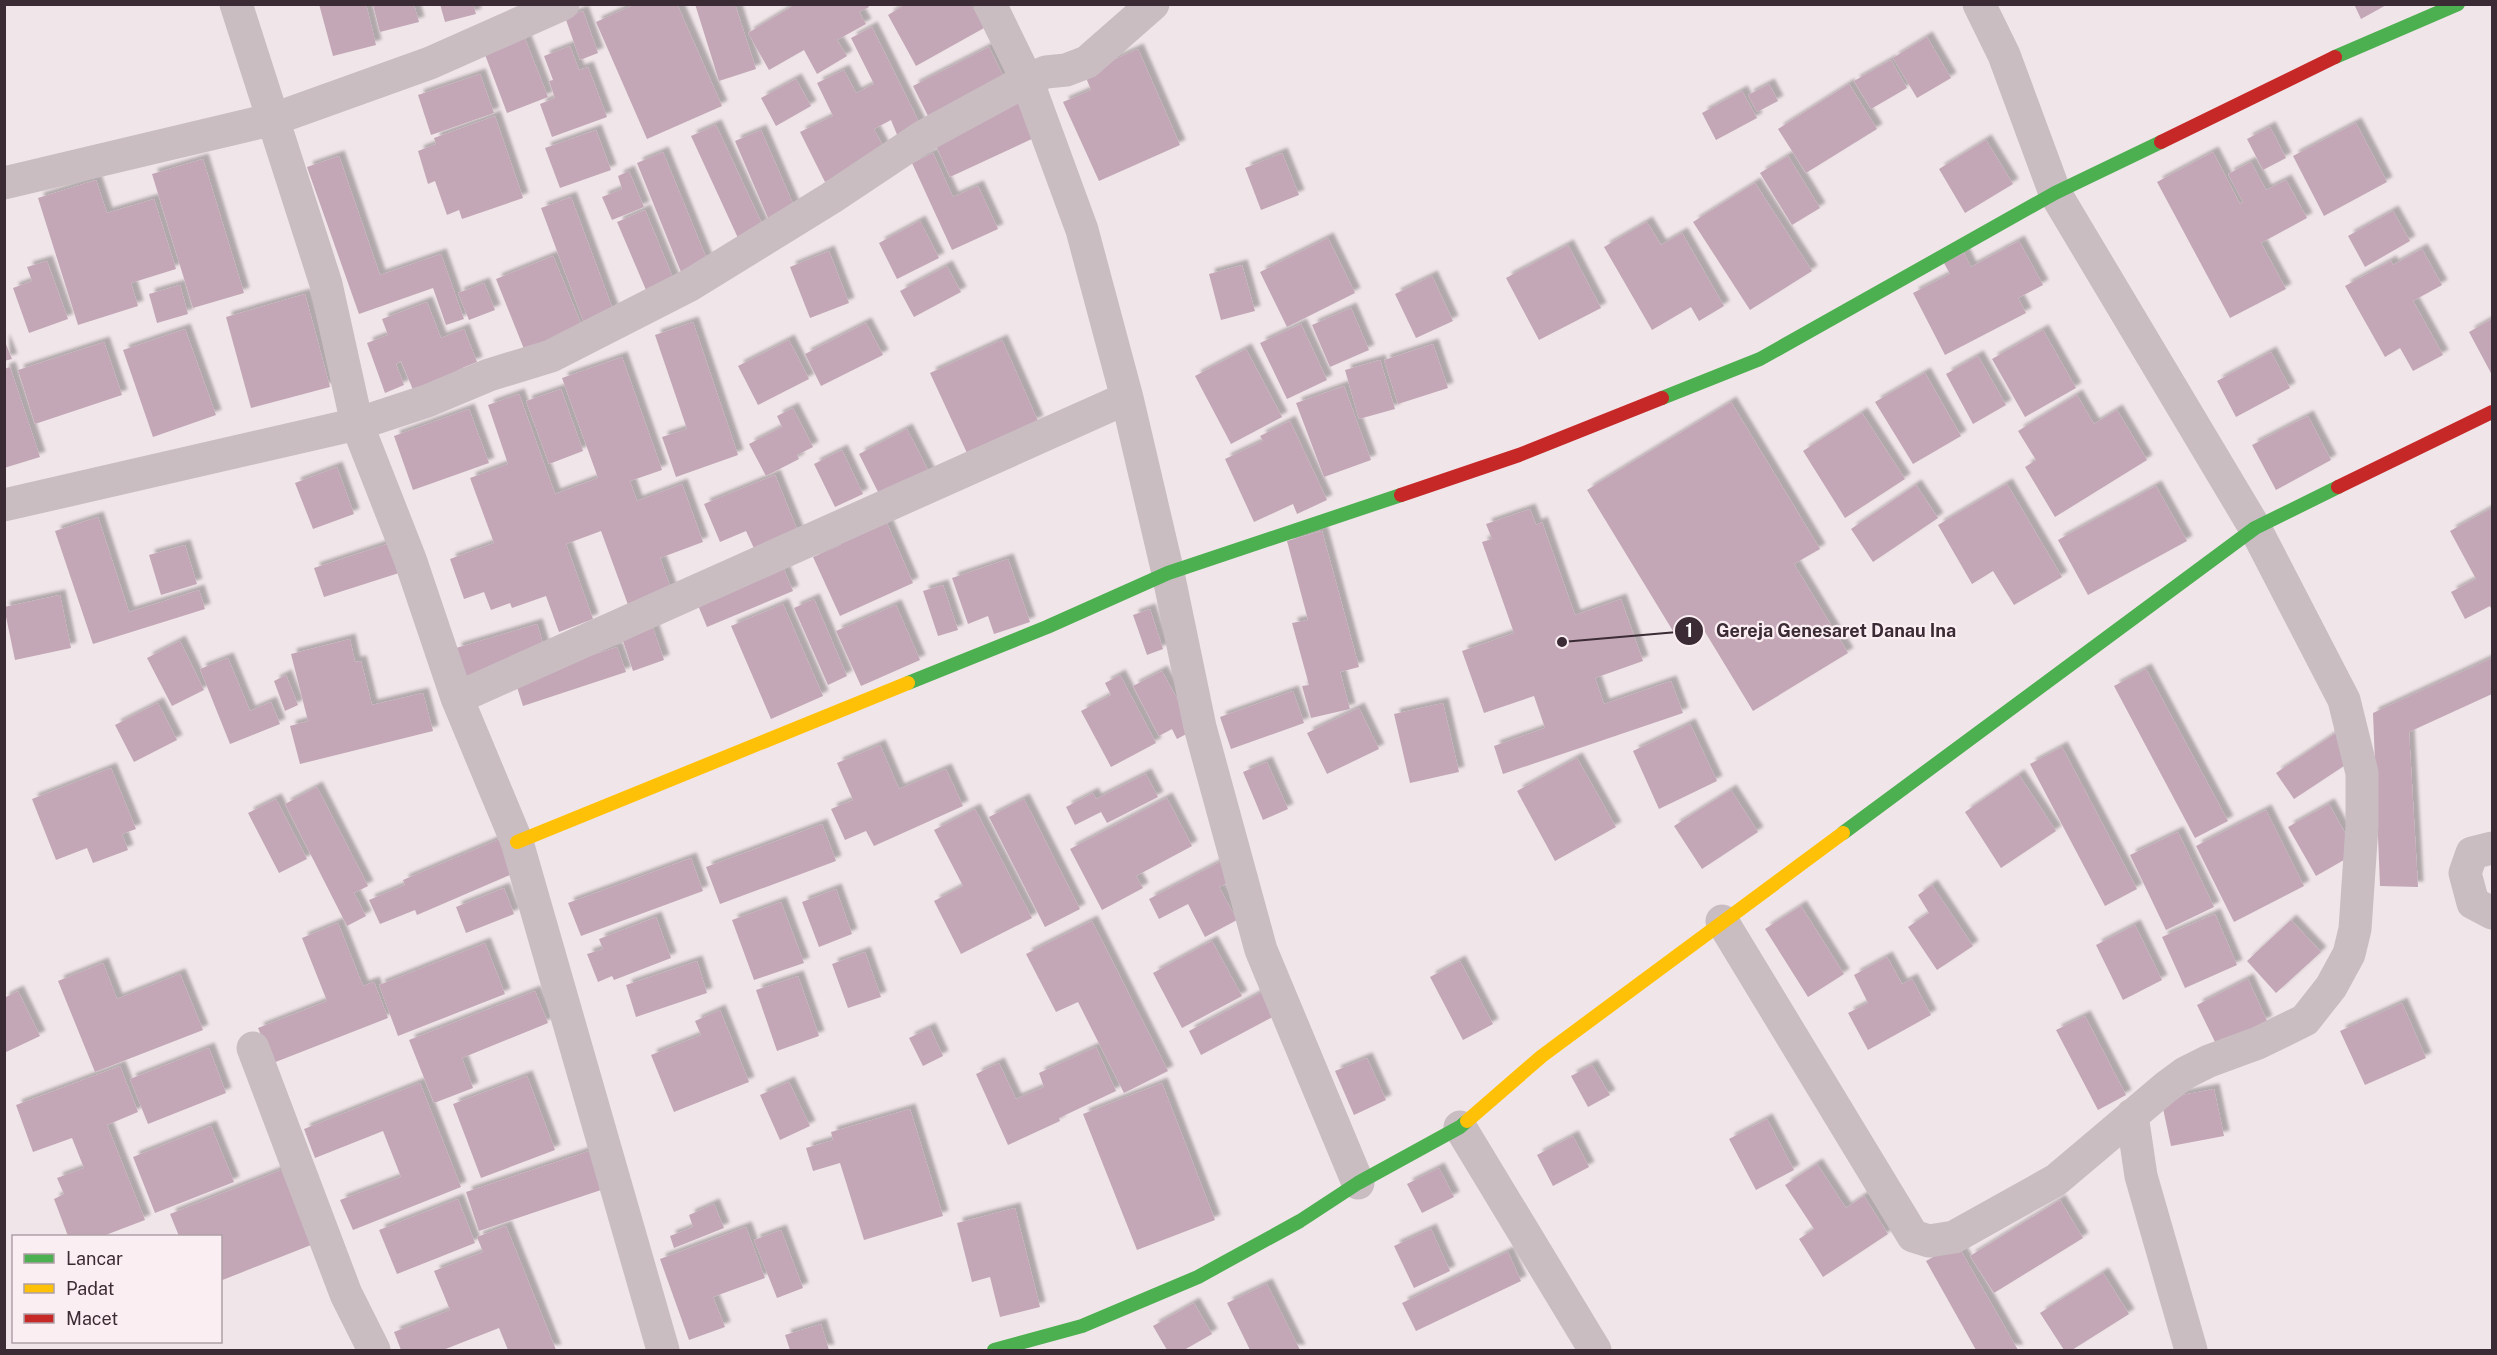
<svg xmlns="http://www.w3.org/2000/svg" width="2497" height="1355" viewBox="0 0 2497 1355" font-family="'Public Sans',sans-serif">
<defs>
<filter id="shadow"><feDropShadow dx="5.5" dy="-5.5" stdDeviation="1.5" flood-color="#0004"/></filter>
</defs>
<rect width="100%" height="100%" fill="#f0e5e8"/>
<path fill="#c3a7b6" filter="url(#shadow)" d="M319,4H366L376,45L333,56Z
M440,4H473L476,14L445,22Z
M636,4H677L722,106L647,139L596,22Z
M695,4H735L756,69L719,81Z
M796,4H867L869,7L859,12L866,24L837,40L847,56L817,74L804,50L769,70L748,33Z
M906,4H971L984,28L916,66L888,15Z
M2354,4H2388L2361,19Z
M373,5H414L419,22L380,32Z
M583,11L598,53L580,60L565,17Z
M872,27L921,126L898,137L891,120L874,129L886,152L825,182L800,132L833,116L817,83L844,70L856,93L874,84L851,38Z
M524,36L548,97L507,113L484,52Z
M1927,37L1951,78L1917,98L1893,58Z
M570,46L579,70L588,67L607,117L552,137L540,104L555,98L549,81L553,80L544,56Z
M989,47L1007,84L931,122L913,86Z
M1138,49L1180,145L1099,181L1063,102L1091,90L1084,73Z
M1891,60L1907,88L1871,109L1854,81Z
M480,74L494,113L431,135L418,95Z
M796,79L811,106L776,126L761,98Z
M1769,84L1778,101L1757,112L1748,95Z
M1849,84L1877,129L1806,173L1778,129Z
M1742,91L1757,118L1716,140L1702,113Z
M1018,99L1036,137L950,177L933,139Z
M495,116L523,198L462,219L459,210L447,215L435,181L428,184L418,151L436,144L434,138Z
M2356,123L2387,182L2324,216L2293,156Z
M716,125L763,226L738,238L691,136Z
M2270,127L2286,158L2263,170L2247,139Z
M596,130L611,170L560,188L545,148Z
M761,130L797,213L771,225L735,141Z
M1986,140L2013,184L1965,213L1939,169Z
M663,152L710,267L683,277L637,163Z
M2213,152L2240,204L2243,202L2228,174L2251,162L2266,190L2286,180L2307,218L2261,243L2286,289L2230,318L2157,182Z
M933,153L953,197L978,186L998,229L952,250L912,163Z
M1282,153L1299,195L1261,210L1245,168Z
M339,156L380,275L441,254L464,319L446,325L433,288L359,314L307,167Z
M1788,156L1820,208L1792,225L1760,173Z
M203,159L244,293L193,308L152,174Z
M629,171L644,207L612,220L602,197L622,189L618,176Z
M96,180L107,213L154,199L176,269L131,283L138,306L78,325L38,198Z
M1755,183L1812,271L1750,310L1693,222Z
M571,197L615,315L585,326L541,208Z
M645,210L676,285L649,297L617,222Z
M2393,211L2410,241L2365,267L2348,236Z
M920,221L939,258L897,279L879,243Z
M1647,222L1661,245L1682,233L1724,306L1699,321L1691,307L1652,330L1604,247Z
M1328,238L1355,293L1287,327L1260,272Z
M2019,241L2043,285L2018,298L2026,313L1945,355L1913,293L1950,274L1944,263L1964,253L1971,267Z
M1568,245L1601,308L1539,340L1506,278Z
M2422,249L2442,285L2413,301L2443,355L2413,371L2400,348L2385,357L2345,286L2391,261L2393,265Z
M829,251L849,303L810,318L790,267Z
M553,256L584,331L526,354L496,279Z
M47,261L68,319L29,333L13,288L32,281L27,267Z
M1242,265L1255,311L1221,320L1209,274Z
M947,266L961,292L914,317L900,291Z
M1432,276L1453,321L1416,338L1395,294Z
M484,283L495,310L469,320L458,293Z
M180,285L188,314L157,323L149,294Z
M305,294L330,387L251,408L226,317Z
M427,302L441,338L464,329L477,362L457,370L460,380L416,397L401,361L396,364L404,385L385,393L367,343L388,335L382,319Z
M1351,308L1369,350L1330,367L1312,325Z
M2492,319V375L2469,332Z
M693,322L738,455L676,477L662,437L687,429L655,335Z
M866,323L883,355L821,386L805,354Z
M1301,324L1327,380L1287,399L1260,343Z
M185,329L216,415L153,437L123,350Z
M2043,330L2076,388L2025,417L1992,359Z
M4,339L12,359L4,361Z
M789,340L809,379L758,405L738,366Z
M1002,340L1038,421L967,453L930,373Z
M104,342L122,395L35,424L18,370Z
M1433,344L1448,388L1398,404L1384,360Z
M1246,349L1282,417L1231,444L1195,376Z
M2271,352L2290,388L2236,417L2217,381Z
M1978,356L2006,405L1973,424L1946,374Z
M622,357L662,470L630,481L637,501L682,484L703,542L660,558L674,597L631,613L601,531L566,544L593,619L559,632L546,596L512,608L510,603L491,610L484,592L464,599L450,559L494,543L470,478L508,464L488,405L519,394L555,494L598,478L562,378Z
M1380,360L1395,409L1359,419L1345,370Z
M10,367L40,457L4,468V369Z
M1925,373L1961,436L1913,464L1875,402Z
M1344,386L1371,460L1324,477L1296,403Z
M561,389L583,451L549,464L526,401Z
M2077,395L2094,424L2117,410L2147,460L2055,517L2025,467L2036,460L2018,431Z
M1731,402L1820,549L1794,564L1848,653L1753,711L1699,622L1676,636L1587,490Z
M793,408L813,447L797,455L799,459L766,476L749,444L782,427L777,416Z
M469,409L489,463L413,490L394,436Z
M1862,413L1905,479L1845,518L1803,451Z
M2308,416L2331,460L2276,490L2252,445Z
M1290,421L1327,500L1297,514L1293,504L1254,522L1225,459L1263,441L1260,436Z
M907,429L932,478L883,502L859,454Z
M842,450L863,494L835,507L814,464Z
M337,467L354,514L313,529L295,483Z
M775,475L801,539L758,557L746,531L720,542L704,504Z
M2007,484L2062,577L2014,605L1993,571L1972,584L1938,525Z
M1916,485L1938,518L1873,562L1851,529Z
M2156,486L2187,541L2088,595L2058,540Z
M2492,508V611L2490,606L2465,619L2451,592L2476,579L2450,531Z
M1530,509L1536,525L1542,522L1575,615L1621,599L1643,661L1595,678L1604,704L1671,681L1683,713L1503,774L1494,746L1545,728L1534,696L1484,713L1462,651L1514,633L1482,542L1492,539L1486,524Z
M882,512L913,583L840,616L813,557L841,545L835,533Z
M98,517L129,612L199,590L205,609L93,644L55,531Z
M1322,531L1359,667L1340,672L1350,709L1311,718L1302,686L1309,685L1292,623L1308,620L1287,541Z
M390,543L399,573L324,597L314,568Z
M185,545L197,584L161,595L149,555Z
M1008,559L1030,622L994,634L988,616L968,624L952,578Z
M783,567L793,591L707,627L697,603Z
M943,585L958,630L938,636L923,591Z
M60,595L71,648L15,660L4,607Z
M814,599L847,676L828,685L794,608Z
M783,604L823,696L771,719L731,626Z
M896,605L920,660L861,686L836,631Z
M1150,609L1163,649L1147,655L1133,615Z
M650,619L664,660L633,671L619,629Z
M537,624L546,653L464,677L456,648Z
M350,639L355,662L361,661L372,705L423,693L433,731L300,764L290,726L308,721L291,654Z
M180,641L204,690L172,706L147,658Z
M617,647L626,672L523,706L515,681Z
M228,658L250,711L271,702L280,724L230,744L200,669Z
M2492,658V694L2409,732L2418,887L2380,886L2373,713Z
M2146,669L2228,821L2195,838L2114,686Z
M1162,671L1194,730L1177,739L1172,729L1159,736L1133,686Z
M286,675L298,705L285,711L274,681Z
M1120,675L1156,743L1111,767L1081,711L1111,695L1105,683Z
M1293,691L1304,723L1231,749L1220,717Z
M158,703L177,740L134,762L115,725Z
M1443,703L1459,772L1410,783L1394,714Z
M1359,708L1379,749L1327,774L1307,733Z
M1690,724L1717,781L1659,809L1633,751Z
M2339,731L2356,758L2294,799L2276,773Z
M880,745L899,789L946,769L963,806L874,846L866,831L845,840L831,809L853,800L837,763Z
M2062,747L2137,889L2105,906L2030,764Z
M1577,758L1616,827L1555,861L1517,791Z
M1267,762L1288,809L1263,820L1243,772Z
M111,768L136,829L122,834L128,850L93,863L87,848L56,860L32,799Z
M1146,774L1158,797L1107,823L1101,812L1075,825L1066,807L1093,793L1096,799Z
M2019,775L2056,831L2001,868L1965,812Z
M317,787L368,886L354,893L366,916L347,926L285,804Z
M1731,790L1758,832L1702,869L1674,826Z
M1167,798L1192,846L1136,876L1143,888L1102,910L1070,849Z
M276,799L307,859L279,873L248,813Z
M1024,799L1080,909L1045,927L989,817Z
M2329,804L2356,853L2316,876L2288,827Z
M975,809L1032,918L961,954L934,901L963,886L934,830Z
M2266,810L2304,886L2234,922L2196,846Z
M822,824L836,861L720,904L706,867Z
M2178,832L2214,907L2166,930L2130,855Z
M502,838L517,872L417,915L415,910L380,924L369,900L405,885L403,880Z
M691,858L703,891L581,936L568,903Z
M1224,860L1234,880L1219,887L1237,920L1205,937L1188,904L1159,919L1149,899Z
M1932,885L1973,946L1937,970L1908,927L1929,913L1918,895Z
M504,888L514,914L466,933L456,907Z
M836,889L852,934L819,947L802,902Z
M781,902L804,963L754,980L732,920Z
M1801,906L1844,974L1808,997L1765,929Z
M2215,914L2237,965L2185,988L2162,937Z
M656,917L671,958L614,980L612,976L598,982L587,954L603,949L599,939Z
M2291,920L2321,952L2276,993L2247,961Z
M1092,921L1168,1071L1124,1093L1078,1002L1056,1012L1026,954Z
M338,923L363,986L374,982L388,1018L273,1063L258,1028L327,1001L302,938Z
M2135,925L2162,980L2123,1000L2096,945Z
M1212,941L1242,996L1182,1028L1153,973Z
M485,943L505,994L398,1036L379,985Z
M865,952L881,997L848,1008L832,964Z
M1887,957L1902,984L1912,979L1931,1015L1868,1050L1848,1013L1868,1003L1854,975Z
M697,961L707,993L636,1017L626,985Z
M1460,961L1493,1024L1463,1040L1430,977Z
M103,963L117,999L180,974L203,1030L95,1072L58,981Z
M798,976L819,1036L777,1051L756,990Z
M2248,979L2267,1021L2217,1046L2197,1005Z
M1270,988L1282,1012L1201,1055L1189,1031Z
M18,991L40,1036L4,1053V998Z
M535,991L548,1023L462,1058L473,1088L434,1103L409,1040Z
M2402,1003L2426,1058L2365,1085L2340,1031Z
M720,1010L749,1082L674,1112L651,1055L701,1035L695,1021Z
M2085,1016L2126,1095L2098,1110L2056,1030Z
M930,1028L943,1056L923,1066L909,1038Z
M1096,1047L1116,1091L1059,1118L1060,1121L1008,1145L976,1074L999,1063L1016,1099L1044,1087L1039,1073Z
M209,1048L226,1093L148,1124L130,1079Z
M1367,1058L1386,1100L1354,1115L1335,1071Z
M1592,1065L1610,1095L1588,1107L1571,1076Z
M120,1066L138,1112L107,1125L145,1220L103,1236H68L54,1199L64,1194L57,1178L84,1168L72,1138L33,1152L16,1105Z
M527,1076L555,1150L481,1178L453,1104Z
M789,1082L810,1126L780,1140L760,1095Z
M420,1083L461,1187L353,1230L340,1200L401,1177L383,1131L315,1158L304,1129Z
M1162,1083L1215,1220L1137,1250L1083,1114Z
M2214,1089L2224,1136L2171,1146L2161,1099Z
M910,1109L943,1216L864,1240L840,1163L813,1171L806,1148L833,1140L831,1132Z
M1767,1119L1794,1170L1756,1190L1729,1139Z
M211,1126L234,1182L155,1213L133,1157Z
M1573,1136L1589,1167L1553,1186L1537,1155Z
M592,1150L604,1189L479,1231L466,1192Z
M1817,1164L1846,1208L1864,1196L1888,1234L1823,1277L1799,1239L1814,1229L1785,1185Z
M1439,1168L1454,1197L1422,1213L1407,1184Z
M281,1170L311,1245L220,1281V1236H179L170,1214Z
M458,1199L475,1243L397,1274L379,1230Z
M2060,1200L2083,1238L1994,1293L1970,1256Z
M714,1204L724,1228L674,1248L670,1236L693,1227L689,1215Z
M1015,1208L1040,1307L1000,1317L990,1277L972,1282L957,1223Z
M506,1226L556,1350H508L499,1328L443,1350H401L394,1332L450,1310L434,1271L483,1252L477,1237Z
M746,1227L765,1278L713,1297L725,1327L689,1340L660,1259Z
M1431,1229L1450,1271L1414,1288L1394,1246Z
M781,1230L803,1288L777,1298L754,1240Z
M1957,1244L2018,1350H1976L1926,1261Z
M1508,1252L1521,1281L1416,1331L1402,1303Z
M2103,1273L2129,1314L2072,1350H2064L2040,1313Z
M1267,1284L1300,1350H1250L1227,1303Z
M1194,1303L1212,1334L1184,1350H1167L1153,1326Z
M821,1324L829,1350H790L785,1335Z"/>
<g fill="none" stroke-linecap="round" stroke-linejoin="round">
<path stroke="#c9bdc2" stroke-width="33" d="M236,4L326,284L357,424L410,559L457,698L517,842L663,1350
M990,4L1027,80L1082,230L1127,398L1168,573L1200,727L1261,950L1358,1183
M4,183L274,119L430,63L563,4
M4,505L357,424L427,401L489,375L551,356L690,285L831,198L924,136L1027,80L1046,72L1066,70L1087,62L1153,4
M457,698L1127,398
M2492,848L2472,853L2465,873L2473,903L2492,913
M1722,921L1913,1236L1929,1241L1954,1237L2056,1180L2166,1087L2185,1073L2209,1061L2258,1043L2305,1020L2331,987L2349,954L2355,929L2362,826V773L2344,700L2255,528L2055,193L2004,55L1979,4
M253,1048L346,1294L374,1350
M2132,1115L2141,1176L2191,1350
M1460,1127L1595,1350"/>
<path stroke="#4caf50" stroke-width="14" d="M2335,57L2458,4
M1662,398L1760,359L2055,193L2161,142
M908,683L1047,627L1168,573L1401,495
M1843,833L2255,528L2338,487
M994,1350L1082,1326L1198,1277L1300,1221L1358,1183L1460,1127L1467,1121"/>
<path stroke="#ffc107" stroke-width="14" d="M517,842L908,683
M1467,1121L1542,1056L1843,833"/>
<path stroke="#c62828" stroke-width="14" d="M2161,142L2335,57
M2338,487L2492,412
M1401,495L1519,455L1662,398"/>
</g>
<path fill="none" stroke="#3b2b34" stroke-width="2" d="M1562 642L1689 631"/>
<g fill="#3b2b34" stroke="#fbeef2" stroke-width="2">
<circle cx="1562" cy="642" r="6"/>
<circle cx="1689" cy="631" r="15"/>
</g>
<g font-size="18" text-anchor="middle" font-weight="bold" fill="#fff">
<text x="1689" y="637">1</text>
</g>
<g font-size="18" text-anchor="middle" font-weight="bold" fill="#3b2b34" stroke="#fbeef2" stroke-width="4.5" stroke-linejoin="round" paint-order="stroke">
<text x="1836" y="637">Gereja Genesaret Danau Ina</text>
</g>
<rect width="2497" height="1355" fill="none" stroke="#3b2b34" stroke-width="12"/>
<rect x="12" y="1235" width="210" height="108" fill="#fbeef2" stroke="#aea0a6" stroke-width="1.5"/>
<rect x="24" y="1254" width="30" height="9" fill="#4caf50" stroke="#aea0a6" stroke-width="1.5"/>
<text x="66" y="1265" font-size="18" fill="#3b2b34">Lancar</text>
<rect x="24" y="1284" width="30" height="9" fill="#ffc107" stroke="#aea0a6" stroke-width="1.5"/>
<text x="66" y="1295" font-size="18" fill="#3b2b34">Padat</text>
<rect x="24" y="1314" width="30" height="9" fill="#c62828" stroke="#aea0a6" stroke-width="1.5"/>
<text x="66" y="1325" font-size="18" fill="#3b2b34">Macet</text>
</svg>
